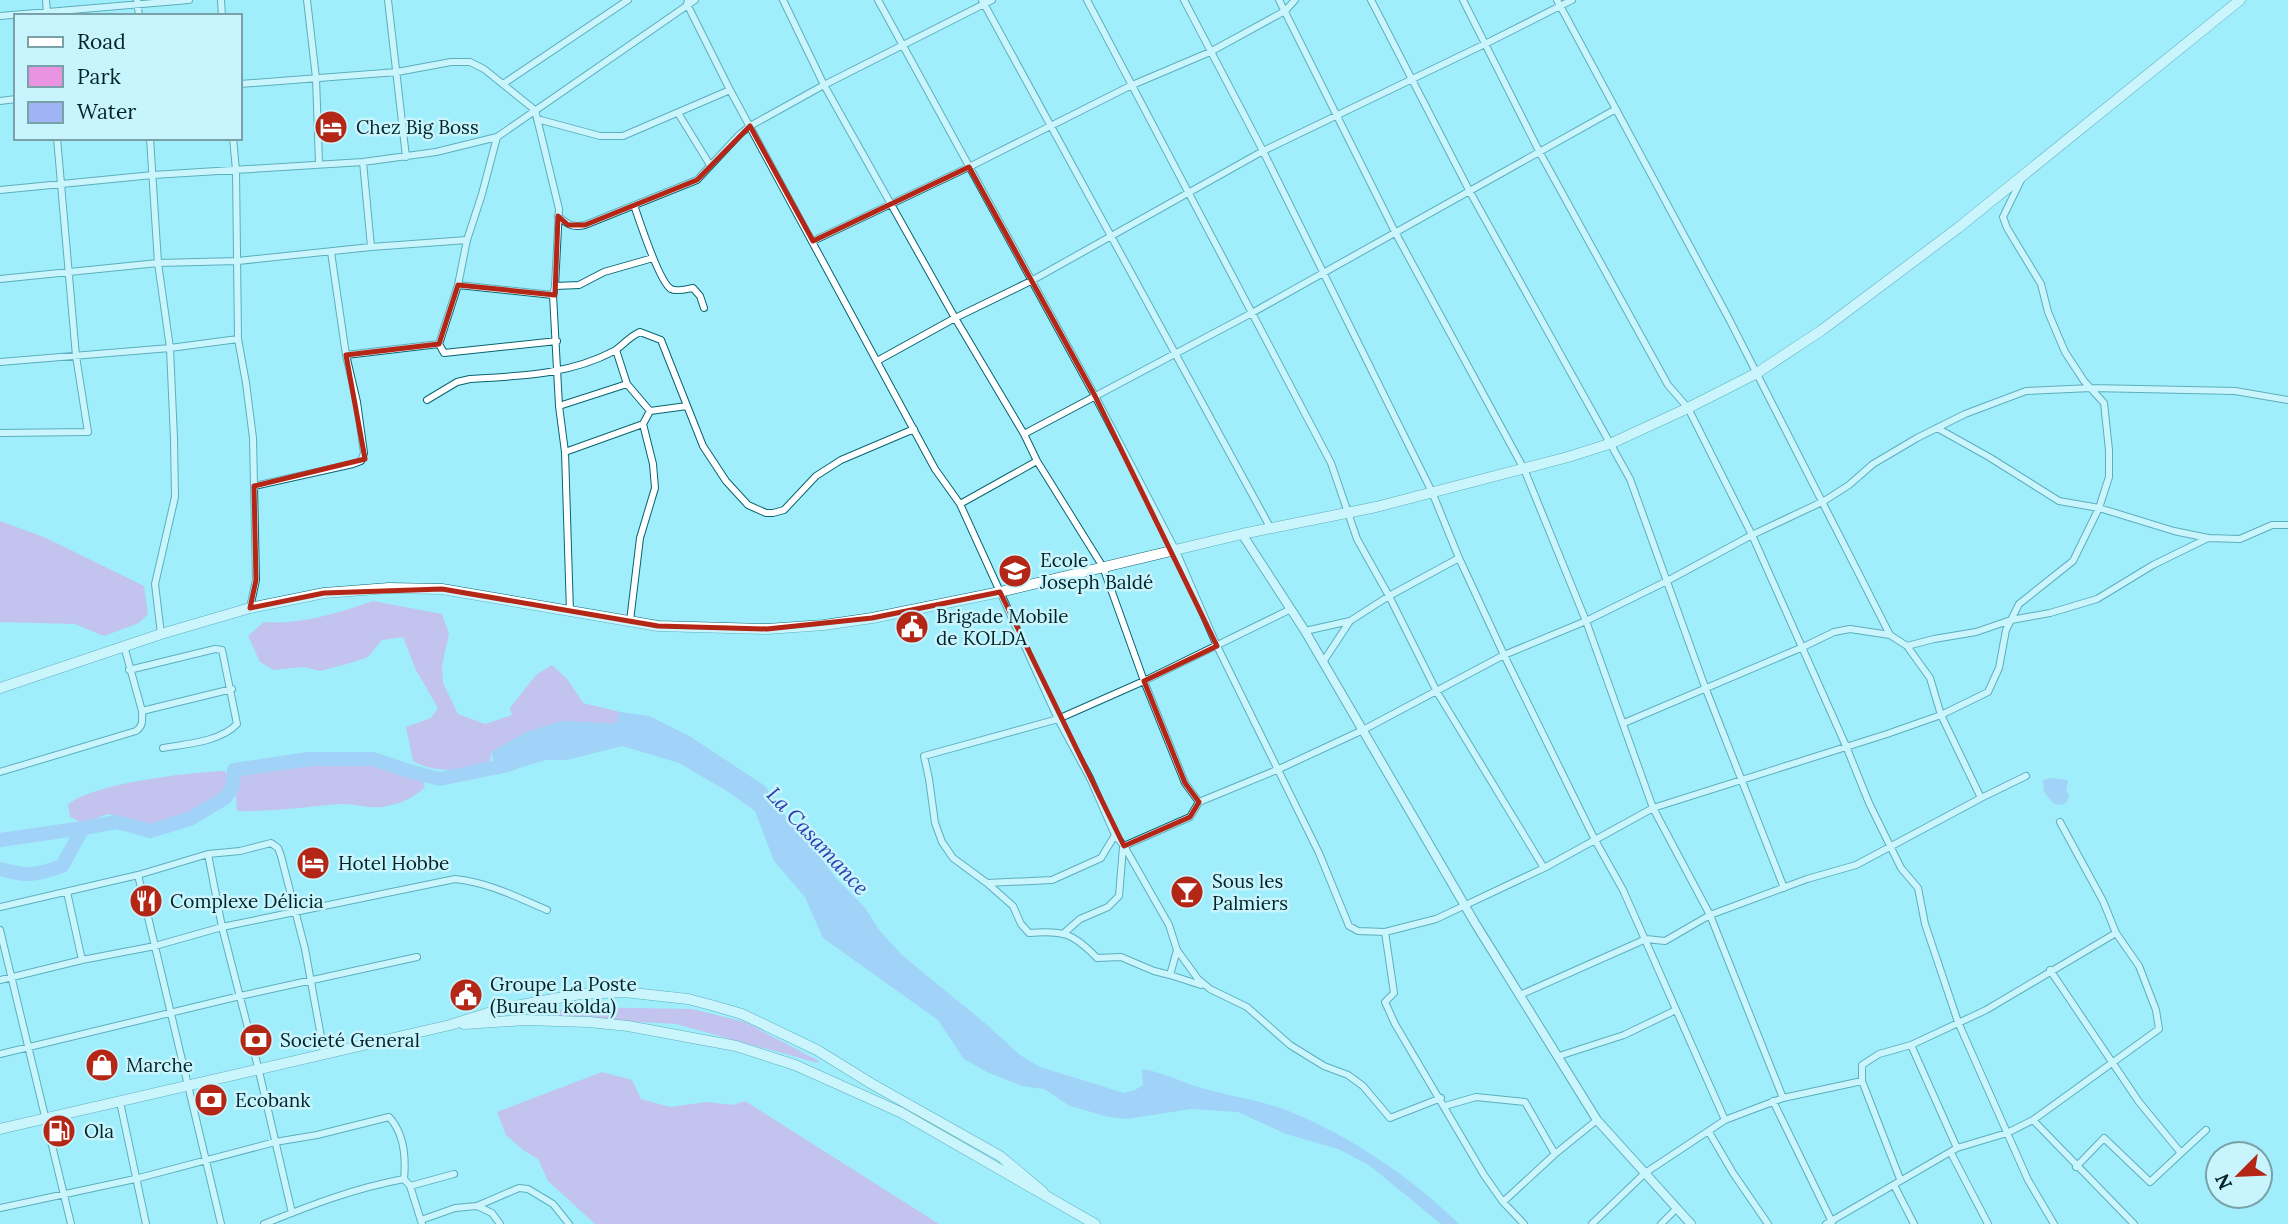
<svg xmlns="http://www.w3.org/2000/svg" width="2288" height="1224" viewBox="0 0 2288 1224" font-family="Lora,serif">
<rect width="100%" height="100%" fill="#a0edfb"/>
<path fill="#ea93e1" d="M0,521L46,538L144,586L148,614L139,623L104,636L75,624L0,622Z
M373,601L442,614L449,634L442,665L443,683L458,714L485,724L512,715L510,708L536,675L552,665L568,680L583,703L620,712L617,724L562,721L527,732L491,752L490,761C465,771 436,774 413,761L406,727L431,718L438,708L416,670L403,637L382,640L368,657L350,663L320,671L304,667L273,670L260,662L248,636L264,622C302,625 337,613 373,601Z
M356,761L375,763L422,779L425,787C415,797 402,803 387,806C370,810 356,803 339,804C305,807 271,812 237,811L235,783L240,774Z
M224,771L234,778L226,788L190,816L145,825L108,814L83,823L70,817L68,805C89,784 191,772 224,771Z
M576,1007L692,1009L745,1022L819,1061L818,1063L676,1024L550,1017L556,1011Z
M602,1072L632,1080L641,1099L670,1107L707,1102L732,1105L745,1101L939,1224H595L548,1181L538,1159L523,1150L506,1135L497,1112Z"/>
<path fill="#a0b3f2" d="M620,712L649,716L691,737L765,786L789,821L808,840L835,877L866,909L879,930L902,955L986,1024L1020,1055L1040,1067L1124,1093L1135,1090L1143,1085L1142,1069C1162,1072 1179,1081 1198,1087C1228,1096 1261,1100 1291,1112C1353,1138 1411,1177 1459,1224H1441L1369,1165L1338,1149L1286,1134L1238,1112L1191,1109L1127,1119L1109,1117L1070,1106L1044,1089L1022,1086L987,1072L964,1059L938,1020L823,938L805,897L774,861L755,811L727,791L679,763L622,746L567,760H545L497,775L491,752L527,732L562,721L616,724Z
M2051,778L2068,780L2066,791L2069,795L2067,802L2062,805L2054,804L2044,792L2043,780Z"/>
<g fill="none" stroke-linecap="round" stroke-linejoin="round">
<path stroke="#a0b3f2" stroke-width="14" d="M0,840L83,828
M0,869C26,877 37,875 62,866L83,828L117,822L150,831L190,819L225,798L232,788L234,770L309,759H373L412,772L440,779L512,764"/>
<defs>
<path id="minor" d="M46,0L47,14
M137,0L139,16
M221,0L222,16
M307,0L316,78L319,163
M388,0L406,157
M688,0L687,4L730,90L935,469L960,504L1058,719L1090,778L1115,835L1124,846L1190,817L1199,802L1185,783L1144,681L1103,567L1037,461L1024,434L955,318L824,85L783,0
M878,0L1095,396L1176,551L1217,646L1319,853L1349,926L1358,931L1385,932L1436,919L1544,868L1653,808L1887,734L1941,715L1988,692L1999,668L2006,630L2019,604L2073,561L2099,508L2109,477V450L2104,403L2084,381L2065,352L2048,312L2041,284L2007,228L2003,217L2022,178
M982,0L1270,527
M1087,0L1331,463L1357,539L1389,596L1437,692L1544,868
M1184,0L1263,151L1432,492L1459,558L1504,655L1595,840L1623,890L1725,1120
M1279,0L1395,232L1524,469L1586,621L1653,808L1710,915L1783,1098
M1371,0L1470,192L1630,479L1705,687L1784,888
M1463,0L1540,153L1668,385L1688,408L1752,535L1846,746L1869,803L1901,868L1918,888L1925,924L1958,1022L2028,1180L2054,1224
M1557,0L1728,317L1890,635L1907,646L1930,678L1941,715L1981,798
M0,16L189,0
M240,84L397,72L451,62H470L484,69L535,110L559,209L555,286L553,295L559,406L565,452L570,612
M503,84L628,0
M0,101L16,99
M678,113L710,165
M537,119L600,136H623L730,90
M497,137L482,194L467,240L458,285L439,344L444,353L557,341
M150,138L158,263L170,348L174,439L175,497L155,584L161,634
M233,138L236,170L238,339L246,383L253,438L256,580L250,608
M363,162L371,247
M0,190L153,175L363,162L436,152L497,137L695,0
M634,205C639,220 660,283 671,289C676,292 687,289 693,288L700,296L704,308
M558,216C567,224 572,228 585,225L697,180L740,134L750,126L824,85L992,0
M813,241L969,167L1130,86L1210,52L1285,11L1295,0
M0,279L158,263L238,261L371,247L467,240
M458,285L553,295
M555,286L579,285L604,272L653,258
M616,350L627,384L650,411
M346,355L439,344
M877,361L955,318L1031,281L1263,151L1485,44L1572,0
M0,362L170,348L238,339
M427,400L457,382L470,379C519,376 569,375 614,351C624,345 627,338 640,332L661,340L703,446L726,481L748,505L766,513H773L784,510L816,476L841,460L914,429
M559,406L627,384
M1937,428L1989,457L2059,501L2099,508L2174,531L2208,538L2240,539L2272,525H2288
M0,433L88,432L76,356L57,138
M1024,434L1250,314L1616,109
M565,452L643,424L650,411L687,406
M254,486L353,464L361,461L364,453L357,402L346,355L331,252
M960,504L1037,461
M630,621L640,538L655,488L653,464L643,424
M1305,631L1350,621L1389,596L1459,558
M1907,646L1934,639L1976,632L2011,620L2050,613L2097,599L2153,565L2208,538
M1323,662L1350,621
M129,670L215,649L222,650L237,724C220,742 186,744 163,748
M142,711L232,689
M1624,723L1803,647L1834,632L1850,629L1890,635
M0,772L136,731C144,725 142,720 142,711L124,646
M1199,802L1279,769L1363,730L1504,655L1586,621L1667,581L1752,535L1824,501L1849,485L1873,464L1917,438L1965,414L2026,391L2091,388L2235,391L2288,400
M1115,835L1101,858L1052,880L987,883L953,858L942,842L935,823L929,779L924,756L1058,719L1144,681L1291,609
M1124,846L1169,925L1177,950L1198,979L1210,989L1247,1007L1290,1045L1324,1066L1348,1075L1363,1086L1390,1118L1441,1098
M208,854L222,927L258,1067L292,1213
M138,875L221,1224
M987,883L1013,906L1021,924L1029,933C1063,930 1073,933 1097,958L1121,957L1154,971L1170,975L1177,950
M67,892L82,960
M0,907L138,875L208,854L240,851L271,843L278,848L281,856L305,949L324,1053
M0,930L71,1224
M1385,932L1394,993L1385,1002L1395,1024L1484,1175L1503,1202L1524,1224
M1063,934L1080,919L1108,907L1119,896L1123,847
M2050,970L2139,1102L2181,1153L2150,1182L2104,1138L2076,1167
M1170,975L1201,985
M0,980L82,960L155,946L222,927L455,879C487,882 517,897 547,910
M1520,995L1646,939L1665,941L1710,915L1807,879L1856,865L1981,798L2026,776
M1911,1045L1957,1148
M0,1054L240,996L417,957
M1559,1056L1624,1035L1676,1010
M1773,1101L1832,1222
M120,1102L146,1224
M1445,1106L1476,1097L1525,1102L1555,1154
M2033,1120L2134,1224
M1709,1132L1733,1173L1768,1224
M1951,1153L1988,1224
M2181,1153L2206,1130
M1900,1179L1862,1081V1065L1879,1054L1911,1045L1986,1010L2116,933
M1894,1185L1914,1224
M410,1186L422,1224
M1503,1202L1555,1154L1597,1120
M477,1206L492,1213L500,1224
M0,1208L135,1179L275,1142L317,1135L389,1117C404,1133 406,1158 404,1179
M421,1220L455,1208L477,1206L519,1188L528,1189L553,1204L569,1224
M264,1224C311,1205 355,1188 404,1179L410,1186L454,1174
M1592,1224L1645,1173L1725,1120L1783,1098L1862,1081
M1661,1224L1676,1209
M1826,1224L1957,1148L2007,1133L2033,1120L2159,1029L2156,1010L2139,966L2116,933L2103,901L2060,822"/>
<path id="tertiary" d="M1242,534L1305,631L1475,923L1597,1120L1691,1224"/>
<path id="primary" d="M0,688L161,634L250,608L324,593L389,588L442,589L658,626L767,629L824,625L872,618L1000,592L1242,534L1376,507L1568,457L1612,443L1688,408L1757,373L1822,330L1958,228L2240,0
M464,1024L525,1020L589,1022L628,1026L736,1046L795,1065L900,1112L1095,1224
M0,1129L450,1025L504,1008L580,994L624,992L688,999L711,1005L742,1014L817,1050L872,1084L1000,1156L1043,1192"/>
</defs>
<use href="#minor" stroke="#096471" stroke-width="8"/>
<use href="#tertiary" stroke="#096471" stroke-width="10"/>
<use href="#primary" stroke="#096471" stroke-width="11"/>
<use href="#minor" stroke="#fff" stroke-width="6"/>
<use href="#tertiary" stroke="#fff" stroke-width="8"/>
<use href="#primary" stroke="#fff" stroke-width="10"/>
</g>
<path d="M0 0H2288V1224H0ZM750,126L813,241L969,167L1095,396L1217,646L1144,681L1185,783L1199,802L1190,817L1124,846L1000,592L872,618L767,629L658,626L442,589L324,593L250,608L256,580L254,486L365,459L346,355L439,344L458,285L555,295L558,216L568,225H585L697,180Z" fill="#a0edfb" fill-opacity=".55" fill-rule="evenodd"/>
<path fill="none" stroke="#b42616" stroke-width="5" stroke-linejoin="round" d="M750,126L813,241L969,167L1095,396L1217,646L1144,681L1185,783L1199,802L1190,817L1124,846L1000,592L872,618L767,629L658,626L442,589L324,593L250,608L256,580L254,486L365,459L346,355L439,344L458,285L555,295L558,216L568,225H585L697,180Z"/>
<defs>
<symbol id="hotel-disc" viewBox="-11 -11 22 22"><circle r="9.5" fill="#b42616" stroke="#c8f5fd"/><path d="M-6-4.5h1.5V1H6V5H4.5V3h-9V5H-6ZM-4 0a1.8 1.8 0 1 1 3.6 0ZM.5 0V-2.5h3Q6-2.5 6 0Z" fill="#fff"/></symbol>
<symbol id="school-disc" viewBox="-11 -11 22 22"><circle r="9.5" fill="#b42616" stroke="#c8f5fd"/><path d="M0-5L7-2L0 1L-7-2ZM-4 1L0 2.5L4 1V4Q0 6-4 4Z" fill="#fff"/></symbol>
<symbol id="civic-disc" viewBox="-11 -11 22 22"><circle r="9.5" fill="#b42616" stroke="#c8f5fd"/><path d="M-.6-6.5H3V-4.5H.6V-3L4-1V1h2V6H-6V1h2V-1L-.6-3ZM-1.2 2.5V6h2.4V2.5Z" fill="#fff"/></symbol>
<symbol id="bar-disc" viewBox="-11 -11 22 22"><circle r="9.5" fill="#b42616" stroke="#c8f5fd"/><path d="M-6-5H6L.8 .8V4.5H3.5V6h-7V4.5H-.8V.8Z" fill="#fff"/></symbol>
<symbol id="restaurant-disc" viewBox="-11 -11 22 22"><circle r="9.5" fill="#b42616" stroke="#c8f5fd"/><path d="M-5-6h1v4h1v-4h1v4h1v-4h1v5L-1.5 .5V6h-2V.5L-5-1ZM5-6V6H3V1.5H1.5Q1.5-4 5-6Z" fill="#fff"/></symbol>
<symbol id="bank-disc" viewBox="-11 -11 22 22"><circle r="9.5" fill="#b42616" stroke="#c8f5fd"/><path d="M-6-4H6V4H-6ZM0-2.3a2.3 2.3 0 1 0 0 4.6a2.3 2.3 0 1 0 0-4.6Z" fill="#fff"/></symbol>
<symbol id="shop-disc" viewBox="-11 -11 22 22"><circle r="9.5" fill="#b42616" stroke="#c8f5fd"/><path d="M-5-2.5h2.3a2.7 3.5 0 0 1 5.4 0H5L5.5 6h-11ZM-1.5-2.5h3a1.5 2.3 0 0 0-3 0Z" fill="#fff"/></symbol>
<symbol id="fuel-disc" viewBox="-11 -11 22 22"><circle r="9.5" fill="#b42616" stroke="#c8f5fd"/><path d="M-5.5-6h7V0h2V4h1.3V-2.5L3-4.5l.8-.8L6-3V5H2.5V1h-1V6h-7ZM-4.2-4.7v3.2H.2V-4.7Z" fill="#fff"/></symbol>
</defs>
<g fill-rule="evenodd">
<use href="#hotel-disc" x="312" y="108" width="38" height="38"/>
<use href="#school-disc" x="996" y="552" width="38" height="38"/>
<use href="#civic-disc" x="893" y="608" width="38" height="38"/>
<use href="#hotel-disc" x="294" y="844" width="38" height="38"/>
<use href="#bar-disc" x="1168" y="873" width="38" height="38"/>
<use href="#restaurant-disc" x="127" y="882" width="38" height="38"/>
<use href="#civic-disc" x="447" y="976" width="38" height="38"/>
<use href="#bank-disc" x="237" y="1021" width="38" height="38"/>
<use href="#shop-disc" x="83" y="1046" width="38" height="38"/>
<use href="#bank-disc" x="192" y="1081" width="38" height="38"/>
<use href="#fuel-disc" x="40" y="1112" width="38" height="38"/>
</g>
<g text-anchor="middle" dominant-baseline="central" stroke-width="5" stroke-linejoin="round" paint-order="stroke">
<g font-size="19" fill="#022328" stroke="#c8f5fd" text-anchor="start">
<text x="356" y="127">Chez Big Boss</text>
<text x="1040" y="560">Ecole<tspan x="1040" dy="22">Joseph Baldé</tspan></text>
<text x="936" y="616">Brigade Mobile<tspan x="936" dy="22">de KOLDA</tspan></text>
<text x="338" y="863">Hotel Hobbe</text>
<text x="1212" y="881">Sous les<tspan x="1212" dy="22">Palmiers</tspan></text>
<text x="170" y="901">Complexe Délicia</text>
<text x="490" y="984">Groupe La Poste<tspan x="490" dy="22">(Bureau kolda)</tspan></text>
<text x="280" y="1040">Societé General</text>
<text x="126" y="1065">Marche</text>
<text x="235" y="1100">Ecobank</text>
<text x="84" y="1131">Ola</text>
</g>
<g font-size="21" font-style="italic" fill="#2d3cb1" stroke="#c8f5fd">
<text transform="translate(818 841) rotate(47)">La Casamance</text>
</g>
</g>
<rect x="14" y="14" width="228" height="126" fill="#c8f5fd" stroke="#79a1a8" stroke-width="2"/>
<rect x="28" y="37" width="35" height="10" fill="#ffffff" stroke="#79a1a8" stroke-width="2"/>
<text x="77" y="49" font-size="21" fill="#022328">Road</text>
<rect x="28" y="66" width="35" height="21" fill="#ea93e1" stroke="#79a1a8" stroke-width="2"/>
<text x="77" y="84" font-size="21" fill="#022328">Park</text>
<rect x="28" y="102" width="35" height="21" fill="#a0b3f2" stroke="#79a1a8" stroke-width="2"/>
<text x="77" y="119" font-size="21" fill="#022328">Water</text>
<g transform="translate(2239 1175) rotate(246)"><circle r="33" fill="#c8f5fd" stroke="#79a1a8" stroke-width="2"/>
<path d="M0-5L12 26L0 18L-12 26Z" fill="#b42616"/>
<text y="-10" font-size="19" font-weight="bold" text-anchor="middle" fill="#022328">N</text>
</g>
</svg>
